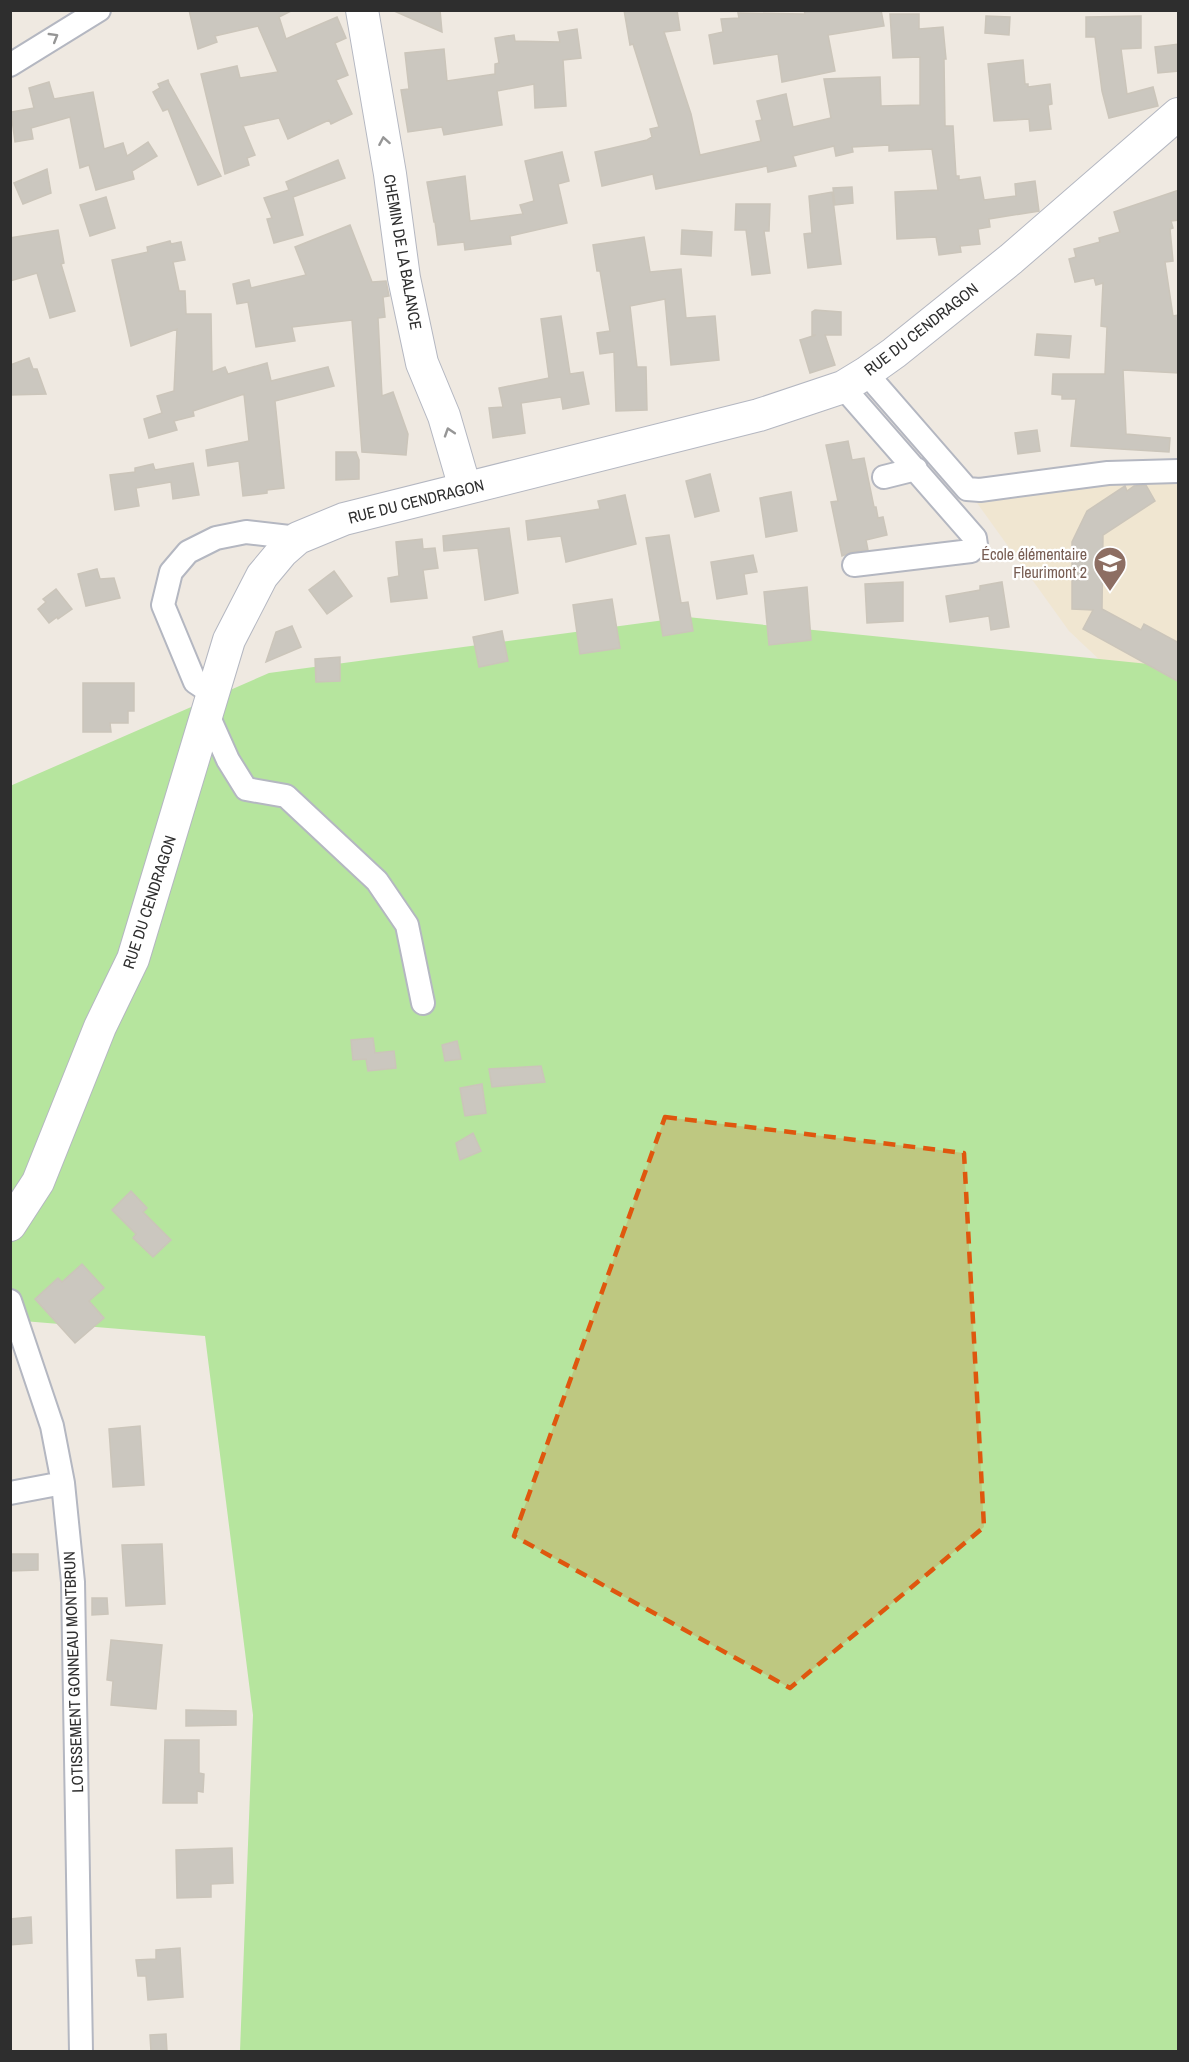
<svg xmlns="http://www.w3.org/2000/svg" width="1189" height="2062" font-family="'Archivo Narrow',sans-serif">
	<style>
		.education { fill: #f0e6d1 }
		.grass { fill: #b6e59e }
		.building { fill: #cbc7bf; stroke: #cbc5ba; stroke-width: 1.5 }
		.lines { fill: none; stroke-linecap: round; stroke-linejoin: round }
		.street-casing { stroke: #b4b7c1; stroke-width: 26 }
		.secondary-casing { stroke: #b4b7c1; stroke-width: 34 }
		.street { stroke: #fff; stroke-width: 22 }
		.secondary { stroke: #fff; stroke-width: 32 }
		.oneway { stroke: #969696 }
		.marked { fill: #df570e; fill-opacity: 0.2; stroke: #df570e; stroke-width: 4.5; stroke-dasharray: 12 8; stroke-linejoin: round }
		.labels { text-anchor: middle; stroke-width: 4.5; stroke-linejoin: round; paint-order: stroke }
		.street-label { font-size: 16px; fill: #2e2e2e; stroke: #fff }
		.education-label { font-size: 16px; fill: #785e54; stroke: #fff; text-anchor: end }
	</style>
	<rect width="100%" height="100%" fill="#efe9e1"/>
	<path class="education" d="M1178 471V734L1069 631 967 489Z"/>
	<path class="grass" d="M687 617 1178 667V2051H240L253 1715 205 1336 11 1320 10 786 269 673Z"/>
	<path class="building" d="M189 10H293L279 17 286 39 337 17 346 38 335 43 348 75 336 80 352 114 331 124 329 120 288 139 279 118 243 126 255 155 247 158 249 165 225 174 201 74 237 66 240 78 278 72 258 26 215 36 217 42 198 49Z
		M392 10H440L442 32Z
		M624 10H677L680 30 664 32 691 114 700 155 761 141 756 121 762 120 757 101 786 94 793 127 831 118 824 79 880 77 881 106 920 105V57L893 58 890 14H919V29L943 27 946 59H944L945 126H953L956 176H959V180L980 177 984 200 1016 196 1015 184 1035 181 1039 211 989 219 990 227 978 229 980 244 960 246 961 252 939 255 936 237 897 239 895 192 938 190 932 149 889 151V145L852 147 853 152 836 156 834 146 793 156 796 166 768 172 767 166 656 189 653 174 602 186 595 152 647 140 652 137 650 129 659 127 633 44 630 45Z
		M804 10H881L884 26 828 35 835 71 782 82 778 54 714 64 709 35 723 32 721 19 739 18 738 13 805 14Z
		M986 16 1010 17 1009 35 985 33Z
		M1141 16V48L1121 49 1127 94 1153 87 1158 106 1109 118 1102 91 1095 37H1086V17Z
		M577 29 581 58 563 60 566 106 535 108 534 84 497 91 502 125 444 135 442 127 408 132 401 90 409 89 405 53 444 49 447 81 495 74V64L499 63 495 38 514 35 515 41 560 42 558 32Z
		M1179 44V71L1158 73 1155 47Z
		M1023 60 1025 84H1028V87L1050 84 1052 104 1048 105 1051 129 1030 131 1029 119 994 121 988 64Z
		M168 80 169 83 221 176 198 185 168 109 163 111 153 92 160 88 158 84Z
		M49 82 54 99 93 92 104 149 123 143 127 156 148 142 157 156 132 171 134 179 96 190 89 165 80 168 70 117 31 128 33 139 15 142 11 112 34 108 29 88Z
		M562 152 569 181 558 184 567 223 510 236 511 244 465 250 464 242 438 245 435 222H434L427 182 465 176 470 221 523 214 520 205 534 201 525 161Z
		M338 160 345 178 293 197 303 235 274 243 267 219 272 218 264 198 289 190 286 182Z
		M47 169 51 193 23 204 14 183Z
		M852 187 853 203 835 205 833 188Z
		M1179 190V220L1171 221 1173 228 1170 229 1173 261 1165 262 1173 316 1179 315V373L1123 370 1126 434 1170 438 1169 452 1071 446 1076 399H1062V395L1052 394 1053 374H1105L1107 327 1101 326 1103 283 1096 285 1094 278 1075 282 1069 259 1076 257 1074 249 1100 242 1099 238 1120 232 1114 212Z
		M832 192 841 264 808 268 804 234 812 233 809 196Z
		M106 197 115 228 90 236 80 205Z
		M736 204H770L769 231H764L770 273 752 275 746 230H735Z
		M350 225 372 282 386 281 389 296 383 297 385 317 378 318 382 396 393 392 408 434 406 455 362 452 352 320 292 327 295 341 256 347 248 302 237 304 233 284 249 280 251 288 306 275 295 247Z
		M58 230 64 263 61 264 75 311 50 318 37 273 10 281V238Z
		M682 230 712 232 711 256 681 254Z
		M644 237 650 272 681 269 686 318 715 316 719 360 671 365 665 299 630 306 637 367H646L647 410 616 411 614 352 600 354 597 333 610 331 600 271H597L593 245Z
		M170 241 171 244 181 242 185 260 173 262 179 291H185L186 314H211L212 372 225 367 228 374 267 363 271 381 328 367 334 386 275 401 284 488 267 490V493L243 496 239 461 208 466 206 450 249 441 244 394 193 411 194 416 174 421 177 430 149 438 144 419 162 413 157 396 174 391 177 329 131 346 112 260 148 252 147 247Z
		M815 310 841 312V335H825L835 365 810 373 800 340 816 335H812V312Z
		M561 316 570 374 583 372 589 404 563 409 561 397 521 403 525 433 493 438 489 408 503 407 499 388 549 378 541 319Z
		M1037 334 1071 336 1069 358 1035 355Z
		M29 358 33 369H37L46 394 10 395V365Z
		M1037 430 1040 451 1018 454 1015 433Z
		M848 441 852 460 864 458 874 507H876L878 518 883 517 887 535 866 540 868 550 852 552 842 556 831 502 838 501 826 445Z
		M336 452H356L359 460V479L336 480Z
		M193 463 199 495 173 499 171 482 136 488 139 506 115 510 110 475 135 472V468L153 464 155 470Z
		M710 474 719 511 695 517 686 481Z
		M1146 485 1155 501 1103 535 1102 609 1141 630 1144 624 1179 643V682L1083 629 1093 610 1072 609V542L1087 511 1125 486 1127 491 1134 486Z
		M791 492 797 531 766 537 760 498Z
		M625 495 636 544 566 562 561 536 528 540 526 521 600 509 598 501Z
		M509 528 518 593 485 600 478 548 444 551 443 536Z
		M669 535 681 603 688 602 693 631 663 636 646 538Z
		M422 539 423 549 435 548 438 568 423 570 427 598 391 602 388 578 399 576 396 542Z
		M753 555 757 572 744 574 747 594 717 599 711 562Z
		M97 569 100 579 114 578 120 598 86 606 78 574Z
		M334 571 352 596 327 614 309 590Z
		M903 582V621L867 623 865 584Z
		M1002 582 1009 627 991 630 989 616 950 622 946 596 980 590V586Z
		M807 587 811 640 769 645 764 592Z
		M56 589 72 609 58 619 57 617 49 623 38 609 46 602 43 599Z
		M612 599 620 648 580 654 573 605Z
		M292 626 301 647 266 662 276 632Z
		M502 631 508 661 479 667 473 637Z
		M340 657V681L316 682 315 659Z
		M83 683H134V711H128V723H110L111 732H83Z
		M373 1038 375 1053 394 1051 396 1068 368 1071 366 1059 353 1060 351 1040Z
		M457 1041 461 1059 445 1061 442 1045Z
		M541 1066 545 1082 492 1087 489 1069Z
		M482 1084 486 1113 465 1116 460 1088Z
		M473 1133 481 1151 460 1160 456 1143Z
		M131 1191 147 1208 143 1212 171 1240 153 1257 133 1238 136 1234 112 1210Z
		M82 1264 104 1288 89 1301 104 1318 75 1343 35 1299 58 1278 62 1282Z
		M140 1426 144 1485 113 1487 109 1429Z
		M162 1544 165 1604 126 1606 122 1545Z
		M10 1554H38V1570L10 1571Z
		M92 1598H107L108 1614 92 1615Z
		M111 1640 162 1645 156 1709 111 1705 113 1681 107 1680Z
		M186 1710 236 1711V1725L186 1726Z
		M165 1740H199V1773L204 1774 203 1792 197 1791V1803H163Z
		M232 1848 233 1883 211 1884V1897L177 1898 176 1850Z
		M31 1917 32 1943 10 1945V1919Z
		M180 1948 183 1997 148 2000 146 1976H138L136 1960 156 1959V1950Z
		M166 2034 167 2052H151L150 2035Z"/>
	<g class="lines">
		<defs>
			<path id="street" d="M10 65 99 10
				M866 373 967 489 980 490 1108 473 1178 471
				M843 387 975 538 976 545 971 551 854 565
				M884 477 916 469
				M213 694 195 682 163 605 171 572 188 552 216 538 246 532 298 538
				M207 713 228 760 246 789 286 796 377 881 407 925 423 1003
				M10 1301 52 1426 63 1483 73 1582 81 2052
				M10 1493 63 1483"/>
			<path id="secondary" d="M362 10 390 174 404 278 422 363 444 416 465 488
				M10 1225 38 1182 100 1027 133 959 229 640 262 576 282 552 298 538 344 519 759 415 843 387 866 373 894 353 1011 259 1178 114"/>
		</defs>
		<use href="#street" class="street-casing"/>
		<use href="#secondary" class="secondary-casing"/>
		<use href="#street" class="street"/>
		<use href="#secondary" class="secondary"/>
	</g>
	<defs><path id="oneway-chevron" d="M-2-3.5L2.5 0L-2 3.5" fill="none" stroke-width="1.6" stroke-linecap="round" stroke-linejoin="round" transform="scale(1.5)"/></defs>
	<g class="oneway">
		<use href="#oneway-chevron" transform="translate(54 37) rotate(-31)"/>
		<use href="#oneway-chevron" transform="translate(384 141) rotate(-100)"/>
		<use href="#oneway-chevron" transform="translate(449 432) rotate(-108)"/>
	</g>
	<path class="marked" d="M665 1117 964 1153 984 1527 790 1688 514 1536Z"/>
	<defs>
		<symbol id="school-pin" viewBox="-11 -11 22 30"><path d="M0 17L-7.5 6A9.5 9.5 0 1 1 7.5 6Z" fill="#8d6e63" stroke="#fff"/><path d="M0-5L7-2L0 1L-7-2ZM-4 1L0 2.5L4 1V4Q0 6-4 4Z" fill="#fff"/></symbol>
	</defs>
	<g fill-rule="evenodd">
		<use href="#school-pin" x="1091" y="544" width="38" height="52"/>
	</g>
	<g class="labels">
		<g class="street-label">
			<text transform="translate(403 252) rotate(80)" y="6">CHEMIN DE LA BALANCE</text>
			<text transform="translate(921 329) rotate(-38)" y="6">RUE DU CENDRAGON</text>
			<text transform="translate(416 501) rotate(-14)" y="6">RUE DU CENDRAGON</text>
			<text transform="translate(149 902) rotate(-72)" y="6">RUE DU CENDRAGON</text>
			<text transform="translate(73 1672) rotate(-92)" y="6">LOTISSEMENT GONNEAU MONTBRUN</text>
		</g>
		<g class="education-label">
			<text x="1087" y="560">École élémentaire<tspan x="1087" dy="18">Fleurimont 2</tspan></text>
		</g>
	</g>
	<rect width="1189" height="2062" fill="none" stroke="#2e2e2e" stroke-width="24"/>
</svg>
